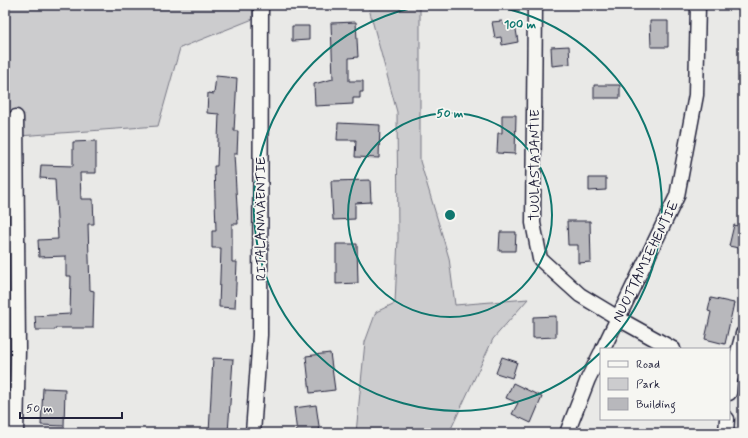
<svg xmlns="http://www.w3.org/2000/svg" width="748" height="438" font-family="Mynerve,sans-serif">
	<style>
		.green { fill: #ccccce; stroke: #777784 }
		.building { fill: #b8b8bc; stroke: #22223b }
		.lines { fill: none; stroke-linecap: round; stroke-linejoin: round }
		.minor-casing { stroke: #22223b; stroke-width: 17 }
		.minor { stroke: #f6f6f2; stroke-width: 14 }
		.ring { fill: none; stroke: #0f766e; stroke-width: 2 }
		.labels { text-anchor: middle; stroke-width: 3.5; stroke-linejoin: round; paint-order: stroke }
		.street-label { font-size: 14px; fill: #22223b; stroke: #f6f6f2 }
		.centre { fill: #0f766e; stroke: #f6f6f2; stroke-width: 2 }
		.ring-label { font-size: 12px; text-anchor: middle; font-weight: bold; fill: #0f766e; stroke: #f6f6f2; stroke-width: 3.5; stroke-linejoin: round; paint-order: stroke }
	</style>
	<rect width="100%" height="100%" fill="#e9e9e7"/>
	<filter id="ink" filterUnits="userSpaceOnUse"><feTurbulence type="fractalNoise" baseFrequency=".025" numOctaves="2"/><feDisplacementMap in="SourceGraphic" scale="8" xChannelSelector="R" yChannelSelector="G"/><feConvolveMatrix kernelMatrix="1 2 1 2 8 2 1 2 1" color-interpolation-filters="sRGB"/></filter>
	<g filter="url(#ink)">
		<path class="green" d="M5 5H252L253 19 180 48 158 126 5 137Z
			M368 5H420V161L449 258 455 305 528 299 493 339 449 433H356L365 342 376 312 395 303 398 238 397 112Z"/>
		<path class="building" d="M502 21 503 24 515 23 518 42 502 45 501 37 495 38 492 22Z
			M650 21H668V47H651Z
			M356 22 358 57 349 58V81H363V92H360V98H353V104L315 106 314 84 333 79 331 23Z
			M292 26H309V40L292 41Z
			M569 46 570 64 552 66 551 47Z
			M216 76 237 78 234 131H238L237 154H234L238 224H232V262H237L235 308 219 307 221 248H212V231H216L214 166H217L219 114 207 113 208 93 214 94Z
			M594 85H620V98H594Z
			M502 115H516L515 154 497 153 498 133H502Z
			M338 123 380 125 379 158 355 157 356 140H337Z
			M96 141V173H80L81 199H93L94 224H88L90 290 94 291 93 328H55V330H36L35 316 70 314 71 276H66V256L39 257 38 240 58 239 55 179 40 178 41 165 73 166V142Z
			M589 178H606V190L589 191Z
			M370 180 371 202 355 203V219L333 220 331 181Z
			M567 221H590L591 262 578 263V245H568Z
			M734 225 743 227V249L729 246Z
			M500 232H516L515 251H499Z
			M336 244H357L358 283 336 284Z
			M711 298 734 303 725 344 705 339 711 312 708 311Z
			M556 316V337L533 338V317Z
			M330 353 335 390 310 393 306 356Z
			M502 357 517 362 512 378 496 373Z
			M213 358 233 359 228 433H209Z
			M513 383 542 397 531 423 512 414 518 403 506 398Z
			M43 388 65 389 64 426 41 425Z
			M316 405 320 433H297L294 408Z"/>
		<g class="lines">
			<defs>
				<path id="minor" d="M535 5 533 223 540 259 580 295 628 324 673 349
					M603 349 677 196 696 95 698 5
					M729 393 730 381 743 334
					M16 433 18 350 16 117
					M253 433 260 335 261 5
					M567 433 588 379 601 353
					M726 433 727 419"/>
			</defs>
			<use href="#minor" class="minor-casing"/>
			<use href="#minor" class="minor"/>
		</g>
	</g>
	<g class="ring">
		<circle cx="450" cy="215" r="102"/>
		<path d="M600 353A204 204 0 1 1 604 349"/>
	</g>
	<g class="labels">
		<g class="street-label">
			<text transform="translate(534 165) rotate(-90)" y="5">TUULASTAJANTIE</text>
			<text transform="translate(260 219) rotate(-90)" y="5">RITALANMÄENTIE</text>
			<text transform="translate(645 261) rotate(-64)" y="5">NUOTTAMIEHENTIE</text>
		</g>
	</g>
	<circle cx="450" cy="215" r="6" class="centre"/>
	<g class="ring-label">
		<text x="520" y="28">100 m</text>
		<text x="450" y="117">50 m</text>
	</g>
	<rect width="748" height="438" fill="none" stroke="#f6f6f2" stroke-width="20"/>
	<rect x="10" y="10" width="728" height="418" fill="none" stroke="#22223b" stroke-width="1.5" filter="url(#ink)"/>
	<rect x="600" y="348" width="130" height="72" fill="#f6f6f2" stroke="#a1a1a9"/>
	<rect x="608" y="361" width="20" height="6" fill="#f6f6f2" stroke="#a1a1a9"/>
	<text x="636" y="368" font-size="12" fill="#22223b">Road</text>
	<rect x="608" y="378" width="20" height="12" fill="#ccccce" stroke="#a1a1a9"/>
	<text x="636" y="388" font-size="12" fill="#22223b">Park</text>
	<rect x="608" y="398" width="20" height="12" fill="#b8b8bc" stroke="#a1a1a9"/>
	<text x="636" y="408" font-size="12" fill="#22223b">Building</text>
	<path d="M20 412v6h102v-6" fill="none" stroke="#22223b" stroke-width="2"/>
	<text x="26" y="412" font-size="12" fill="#22223b" stroke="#f6f6f2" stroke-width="3" paint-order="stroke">50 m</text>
</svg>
